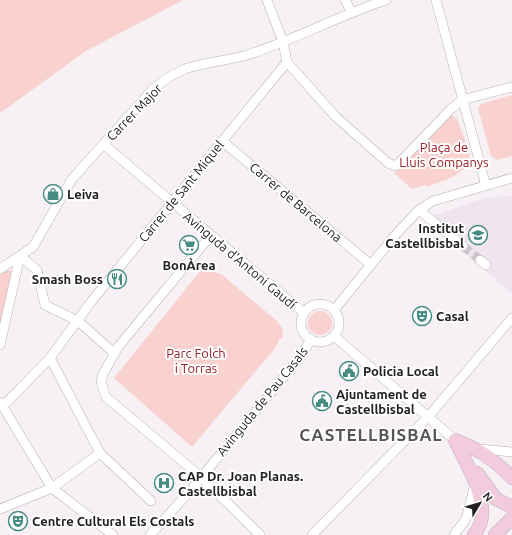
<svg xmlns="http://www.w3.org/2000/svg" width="512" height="535" font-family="Ubuntu,sans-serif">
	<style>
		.built { fill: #f0e4ef }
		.green { fill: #f9d1ce }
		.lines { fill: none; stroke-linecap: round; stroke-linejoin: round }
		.street-tunnel { stroke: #cdc7cc; stroke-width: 9; stroke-dasharray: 9 4.5; stroke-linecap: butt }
		.street-casing { stroke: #b6b0b6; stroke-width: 10 }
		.secondary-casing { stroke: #b6b0b6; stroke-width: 14 }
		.street { stroke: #fff; stroke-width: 9 }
		.secondary { stroke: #f2ccdd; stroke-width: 13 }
		.labels { text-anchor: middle; stroke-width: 4; stroke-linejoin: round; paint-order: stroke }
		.street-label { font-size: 13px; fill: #232123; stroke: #fff }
		.park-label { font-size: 13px; fill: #991d25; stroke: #fff }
		.poi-label { font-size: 13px; font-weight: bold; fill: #232123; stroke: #fff; text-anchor: start }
		.district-label { font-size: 17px; font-weight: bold; letter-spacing: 1px; fill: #595459; stroke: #fff }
	</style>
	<rect width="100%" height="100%" fill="#f7f1f6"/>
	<path class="built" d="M512 196V294L428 222 435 215 475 201 493 197Z"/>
	<path class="green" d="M0 0H183L86 51 0 113Z
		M512 95V156L497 160 491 156 478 108 481 104Z
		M451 115 457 119C461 130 466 141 469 152 474 174 441 181 427 187L425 185 412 189 394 173Z
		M205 265 213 272 221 274 277 321 282 328 283 338H280L276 347 192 447 114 378Z
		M8 270 13 272 0 327V275Z
		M308 323a12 12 0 1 1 24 0a12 12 0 1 1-24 0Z"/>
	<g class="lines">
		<path class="street-tunnel" d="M463 246 480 260"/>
		<defs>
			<path id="street" d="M267 0 283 42 287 62 335 116 388 163 396 166 451 109 462 100 512 87
				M345 0 351 11
				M436 0 486 186
				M222 141 370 264
				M103 144 304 313
				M419 210 463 246
				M211 235 118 347 103 374 101 382 106 397 201 477 260 535
				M20 256 37 270 45 305 78 321 114 353
				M480 260 486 265
				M0 269 33 247 72 179 154 88C163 81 173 74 185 69 205 62 227 61 247 55 294 40 338 16 386 0
				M301 323a19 19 0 1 1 38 0a19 19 0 1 1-38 0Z
				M334 310 397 233 419 210 433 201 512 178
				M334 336 455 440
				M0 345 20 256
				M50 358 100 453 151 501
				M0 402 52 488 113 535
				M3 406 50 358 91 302 287 62
				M480 449 512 452
				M0 509 52 488 100 453
				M150 535 191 490 301 356 311 339
				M312 535 428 417 512 318
				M454 535 466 519 475 484"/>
			<path id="secondary" d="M455 440C465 461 487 497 481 521 480 526 477 531 474 535
				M455 440C478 449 494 459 512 478
				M477 473 496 499 512 507
				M495 535 512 518"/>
		</defs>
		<use href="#street" class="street-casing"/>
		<use href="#secondary" class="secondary-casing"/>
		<use href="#street" class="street"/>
		<use href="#secondary" class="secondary"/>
	</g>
	<defs>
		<symbol id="shop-ring" viewBox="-11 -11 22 22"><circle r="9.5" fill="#fff" stroke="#458c84" stroke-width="1.5"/><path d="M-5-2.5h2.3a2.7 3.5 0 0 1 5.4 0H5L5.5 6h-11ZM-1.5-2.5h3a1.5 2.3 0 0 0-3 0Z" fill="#458c84"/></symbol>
		<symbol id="school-ring" viewBox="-11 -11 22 22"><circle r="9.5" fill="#fff" stroke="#458c84" stroke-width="1.5"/><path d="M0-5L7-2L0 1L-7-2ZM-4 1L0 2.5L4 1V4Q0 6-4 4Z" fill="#458c84"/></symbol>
		<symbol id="supermarket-ring" viewBox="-11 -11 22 22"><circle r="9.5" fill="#fff" stroke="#458c84" stroke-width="1.5"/><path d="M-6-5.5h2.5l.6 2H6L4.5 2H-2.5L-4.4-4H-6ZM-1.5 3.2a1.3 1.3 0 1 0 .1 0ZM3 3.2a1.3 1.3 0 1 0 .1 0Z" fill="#458c84"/></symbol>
		<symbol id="restaurant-ring" viewBox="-11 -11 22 22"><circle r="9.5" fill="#fff" stroke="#458c84" stroke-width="1.5"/><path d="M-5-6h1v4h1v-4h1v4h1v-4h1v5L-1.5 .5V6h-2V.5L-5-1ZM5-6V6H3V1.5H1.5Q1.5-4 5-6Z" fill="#458c84"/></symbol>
		<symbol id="theatre-ring" viewBox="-11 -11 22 22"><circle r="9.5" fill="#fff" stroke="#458c84" stroke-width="1.5"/><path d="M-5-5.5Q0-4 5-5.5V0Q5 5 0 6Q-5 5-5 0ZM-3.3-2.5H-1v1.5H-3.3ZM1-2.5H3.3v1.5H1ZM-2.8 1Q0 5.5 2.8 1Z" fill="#458c84"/></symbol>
		<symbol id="civic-ring" viewBox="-11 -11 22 22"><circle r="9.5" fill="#fff" stroke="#458c84" stroke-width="1.5"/><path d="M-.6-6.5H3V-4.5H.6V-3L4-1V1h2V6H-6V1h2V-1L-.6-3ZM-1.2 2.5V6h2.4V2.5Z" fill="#458c84"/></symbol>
		<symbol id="hospital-ring" viewBox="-11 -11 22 22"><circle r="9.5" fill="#fff" stroke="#458c84" stroke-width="1.5"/><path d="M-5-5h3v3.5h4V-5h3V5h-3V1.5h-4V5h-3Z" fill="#458c84"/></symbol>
	</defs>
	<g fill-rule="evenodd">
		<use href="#shop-ring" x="42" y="183" width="22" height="22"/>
		<use href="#school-ring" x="467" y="224" width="22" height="22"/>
		<use href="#supermarket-ring" x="178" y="234" width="22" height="22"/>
		<use href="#restaurant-ring" x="106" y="268" width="22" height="22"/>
		<use href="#theatre-ring" x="411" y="305" width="22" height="22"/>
		<use href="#civic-ring" x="338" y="360" width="22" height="22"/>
		<use href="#civic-ring" x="311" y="390" width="22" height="22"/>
		<use href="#hospital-ring" x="153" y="472" width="22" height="22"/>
		<use href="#theatre-ring" x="7" y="510" width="22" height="22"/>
	</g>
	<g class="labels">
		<g class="street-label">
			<text transform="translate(134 112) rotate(-46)" y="5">Carrer Major</text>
			<text transform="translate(181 191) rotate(-51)" y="5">Carrer de Sant Miquel</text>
			<text transform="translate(296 202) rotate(40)" y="5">Carrer de Barcelona</text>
			<text transform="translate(240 260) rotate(40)" y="5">Avinguda d'Antoni Gaudí</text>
			<text transform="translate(262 401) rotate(-51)" y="5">Avinguda de Pau Casals</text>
		</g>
		<g class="park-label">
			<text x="444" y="152">Plaça de<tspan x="444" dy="15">Lluis Companys</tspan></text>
			<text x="196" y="358">Parc Folch<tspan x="196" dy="15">i Torras</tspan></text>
		</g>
		<g class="poi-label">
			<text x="67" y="199">Leiva</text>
			<text x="464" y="233" text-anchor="end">Institut<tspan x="464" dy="15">Castellbisbal</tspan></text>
			<text x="189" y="270" text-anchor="middle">BonÀrea</text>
			<text x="103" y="284" text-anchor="end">Smash Boss</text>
			<text x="436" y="321">Casal</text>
			<text x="363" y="376">Policia Local</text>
			<text x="336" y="399">Ajuntament de<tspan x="336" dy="15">Castellbisbal</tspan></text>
			<text x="178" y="481">CAP Dr. Joan Planas.<tspan x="178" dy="15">Castellbisbal</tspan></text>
			<text x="32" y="526">Centre Cultural Els Costals</text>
		</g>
		<g class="district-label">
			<text x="371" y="441">CASTELLBISBAL</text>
		</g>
	</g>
	<g transform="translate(480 503) rotate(52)" stroke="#ffffff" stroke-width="3" paint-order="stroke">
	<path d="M0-3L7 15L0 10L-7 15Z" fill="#232123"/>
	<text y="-6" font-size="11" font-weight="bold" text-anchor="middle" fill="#232123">N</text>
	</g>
</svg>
